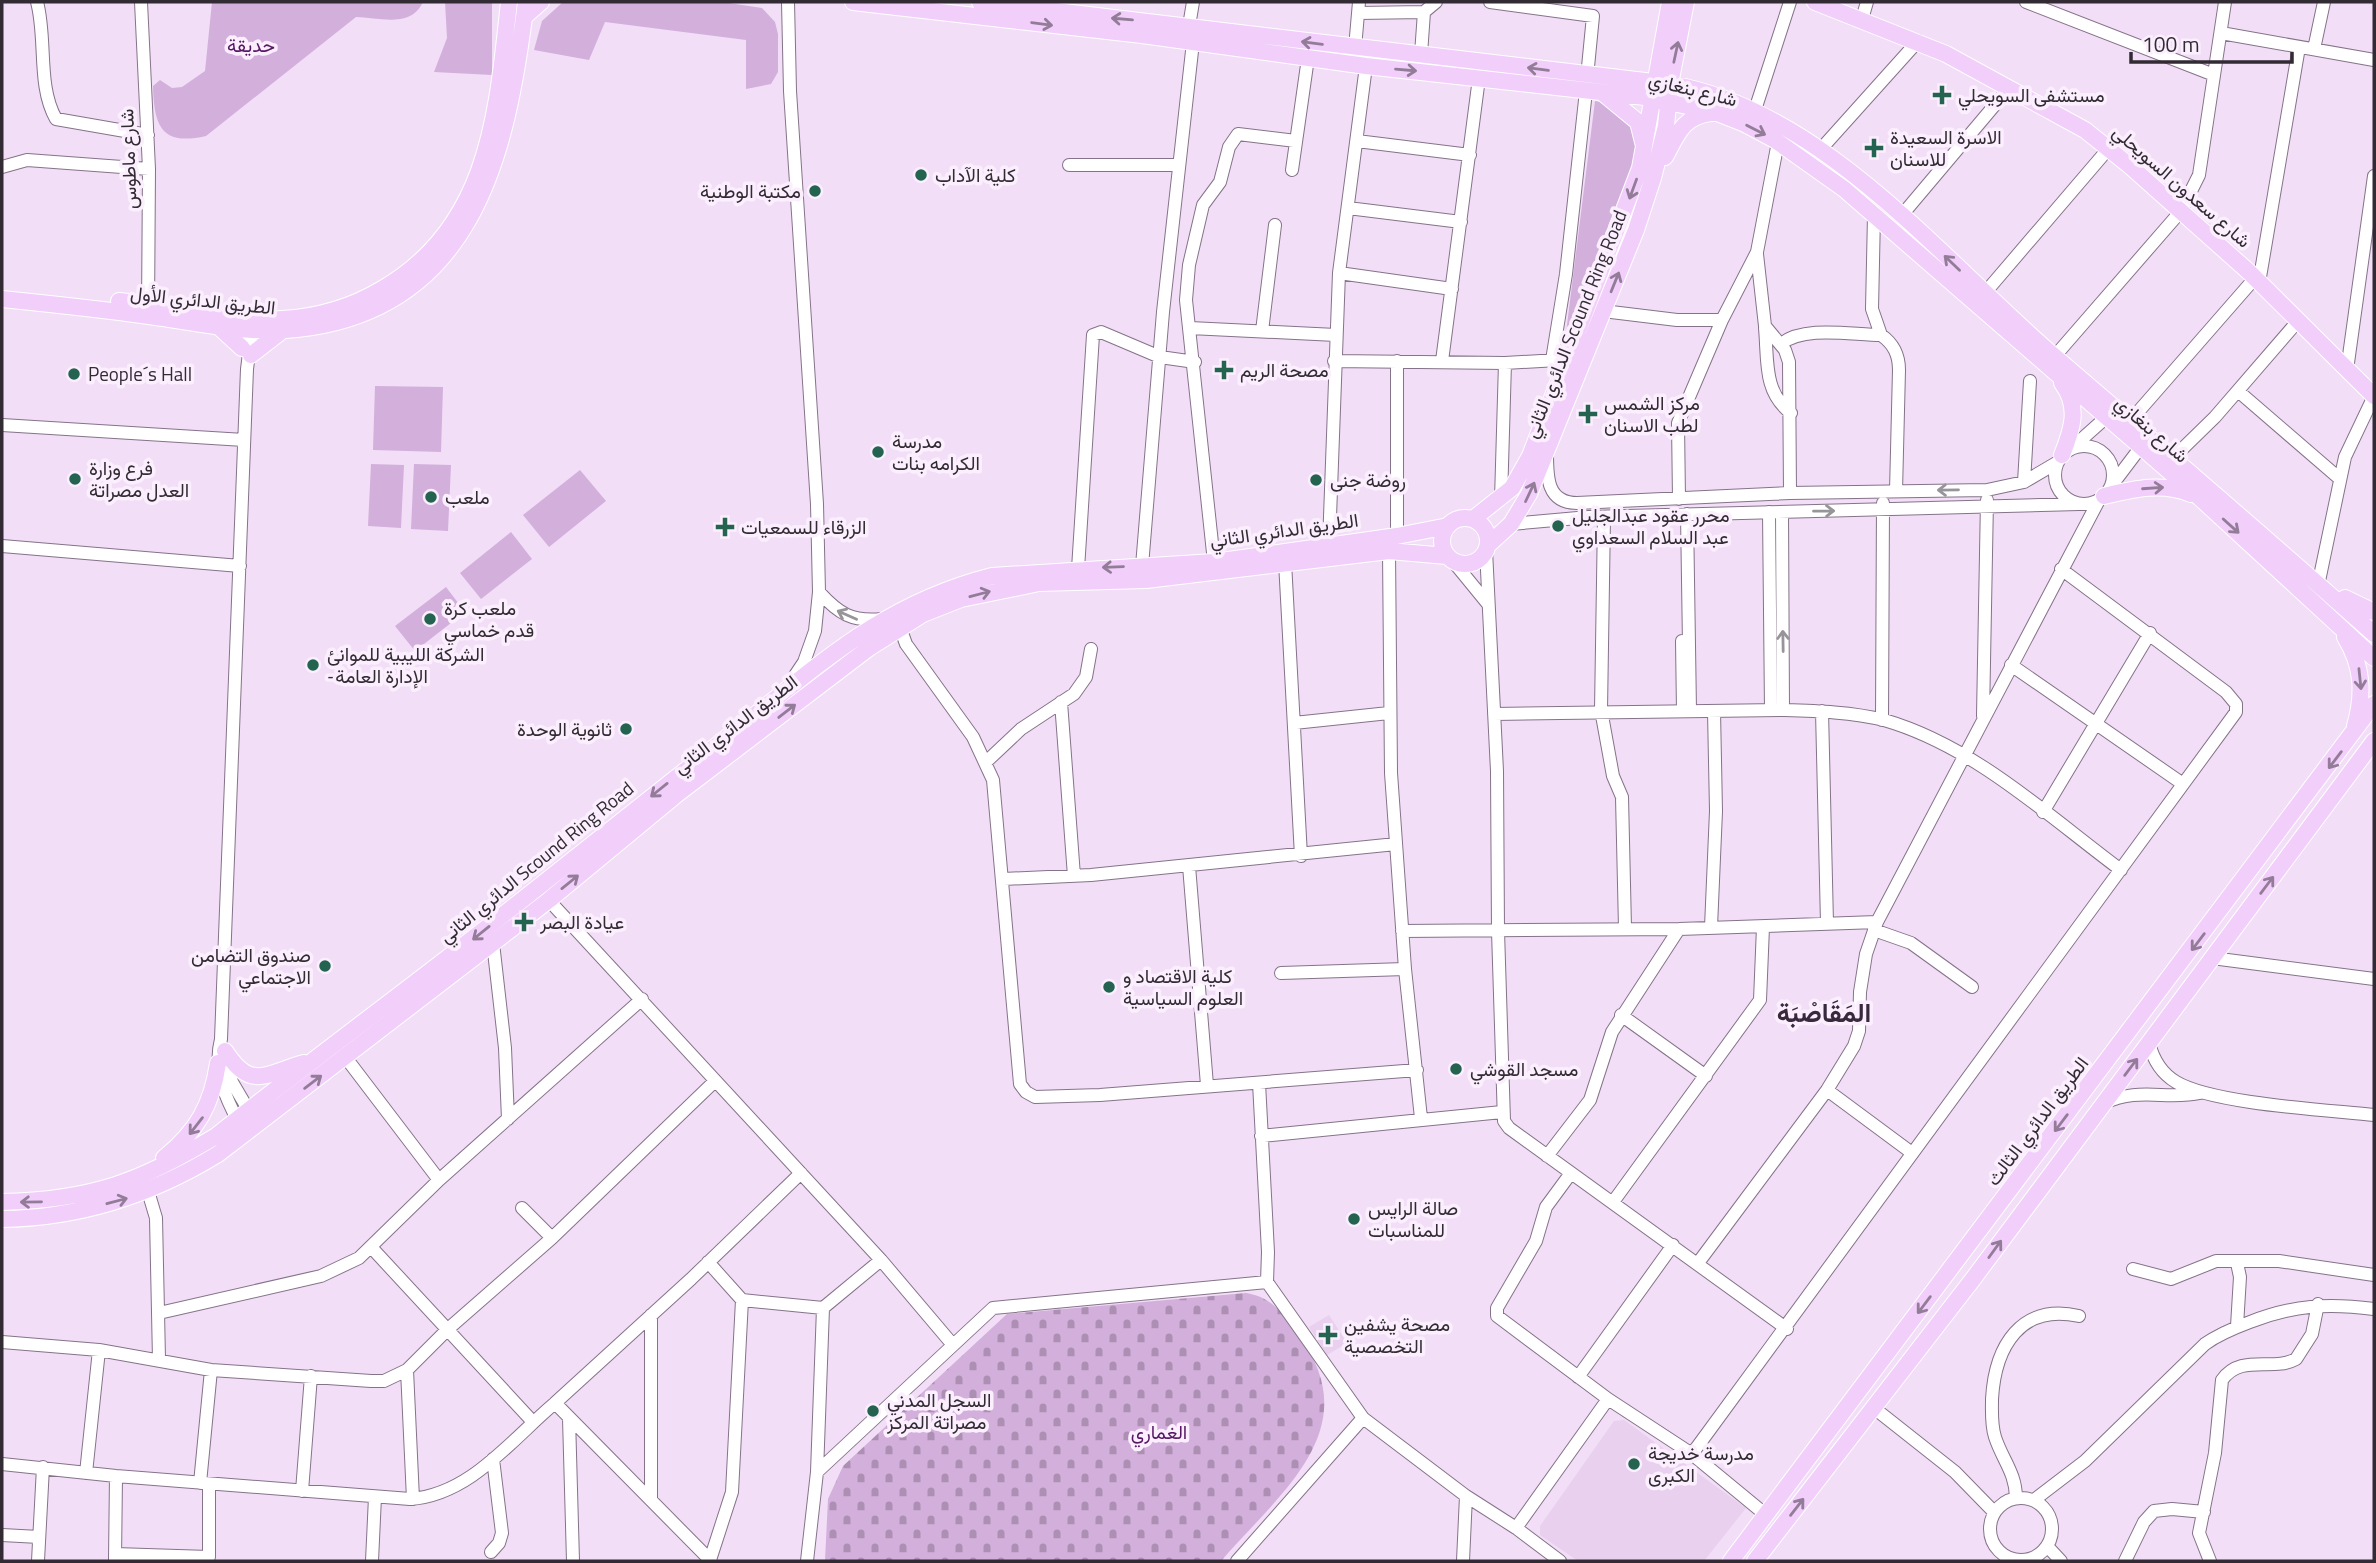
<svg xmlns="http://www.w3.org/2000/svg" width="2376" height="1563" font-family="'Titillium Web',Vazirmatn,sans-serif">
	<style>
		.built { fill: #e8d0ee }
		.green { fill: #d3afdc }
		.cemetery { fill: url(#cemetery-stones) }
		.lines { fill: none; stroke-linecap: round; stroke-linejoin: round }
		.minor-casing { stroke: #857389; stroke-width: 14 }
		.major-casing { stroke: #fff; stroke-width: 18 }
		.minor { stroke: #fff; stroke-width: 12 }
		.major { stroke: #f2cefb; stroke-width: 16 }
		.oneway { stroke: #927c98 }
		.oneway2 { stroke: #98959a }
		.poi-dot { fill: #24634f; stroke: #fbeffe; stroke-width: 2.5 }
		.labels { text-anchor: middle; stroke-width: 7; stroke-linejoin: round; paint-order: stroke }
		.park-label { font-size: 19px; fill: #551763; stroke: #fbeffe }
		.street-label { font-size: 19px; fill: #322b34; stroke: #fbeffe }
		.poi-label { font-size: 19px; fill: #322b34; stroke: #fbeffe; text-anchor: start }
		.district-label { font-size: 26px; font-weight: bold; fill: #38293c; stroke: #fbeffe }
	</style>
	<defs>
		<pattern id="cemetery-stones" width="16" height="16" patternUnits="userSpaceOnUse" patternTransform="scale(1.75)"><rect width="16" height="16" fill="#d3afdc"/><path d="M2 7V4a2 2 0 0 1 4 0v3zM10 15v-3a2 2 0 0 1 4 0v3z" fill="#ac8fb3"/></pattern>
	</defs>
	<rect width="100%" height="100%" fill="#f2def7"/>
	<path class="built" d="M1329 1315 1347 1343 1327 1355 1309 1327Z
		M1624 1420 1746 1508 1704 1561H1578L1540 1535V1526L1614 1421Z"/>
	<path class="green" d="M212 2H211H423C411 28 380 18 356 17L206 136C162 146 154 127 153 86L160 80 172 88 182 87 205 71Z
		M445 2H492V75L434 72 447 38Z
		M563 2H722L762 8 775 22 778 34V72L771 84 746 89V40L605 22 589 60 534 50 542 21Z
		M1595 101 1612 104 1635 128 1637 160 1564 349Z
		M375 386 443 387 441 452 373 450Z
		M371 464 404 465 401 528 368 526Z
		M414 464 451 465 448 531 411 529Z
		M580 470 606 501 549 547 523 515Z
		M511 532 532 559 481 599 460 573Z
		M446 587 465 612 415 651 395 626Z"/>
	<path class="cemetery" d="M1246 1293C1272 1297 1283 1314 1298 1335 1369 1428 1280 1493 1221 1561H825L828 1499 843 1466 1007 1314Z"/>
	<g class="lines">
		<defs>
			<path id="minor" d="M37 2C47 39 37 86 56 119L148 135
				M141 2 149 169 148 312
				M788 2 790 91 817 504 819 592 815 631 804 662 790 683
				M1490 2 1593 16 1587 77
				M2026 2 2214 75
				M1358 13 1424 12
				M1862 19 1867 2
				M1189 26 1193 2
				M2221 33 2374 60
				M1355 48 1359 2
				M2314 49 2324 2
				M1421 54 1424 12 1436 2
				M1755 110 1790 2
				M1357 141 1470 155
				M1821 149 1918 41
				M1069 165H1179
				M2 167 27 160 149 169
				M1292 170 1308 58
				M1348 208 1461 222
				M1874 215 1872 309 1881 335
				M1902 215 2010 87
				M1757 254 1765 326 1785 350 1789 362 1790 493
				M1339 273 1452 289
				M2259 283 2299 47
				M1984 294 2109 148
				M1603 311 1677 320H1722
				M1190 328 1336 335
				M1765 328C1768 360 1763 392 1791 413
				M1262 331 1275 225
				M1781 344C1804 325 1852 335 1881 335 1894 344 1899 355 1899 370L1896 491
				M2055 356 2181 211 2199 175 2225 2
				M1552 360 1566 274 1586 91
				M1334 361 1505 363 1558 360
				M1442 361 1479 78
				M2347 370 2374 176
				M2238 391 2340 479
				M2131 420 2255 278
				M2 425 244 440
				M2055 475a29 29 0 1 1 58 0a29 29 0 1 1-58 0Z
				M2073 447 2111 413
				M1547 454C1547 477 1547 503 1577 503L1790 493 1987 490 2024 482 2058 462
				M2174 457 2215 417 2298 321
				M2024 482 2030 381
				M2112 485 2140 448 2143 439
				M1501 499 1505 363
				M1679 499 1678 423 1722 320 1757 252 1778 142
				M1769 512 1771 710
				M1782 512 1783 710
				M1687 514 1690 711
				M1604 517 1601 710 1613 776 1622 797 1625 928
				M1511 524 1589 517 2079 504
				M1397 536V361
				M1329 544 1339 273 1366 66
				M2 546 240 566
				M1486 550 1497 771 1498 931 1504 1121 1509 1128 1787 1329
				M1389 551 1391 773 1405 969 1421 1118
				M1452 560 1488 604
				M1214 562 1186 300 1189 265 1203 205 1220 182 1229 147 1238 134 1296 141
				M1285 562 1301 856
				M1142 566 1163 312 1193 42
				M1078 569 1093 335 1101 332 1160 357 1195 362
				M2319 581 2345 457 2374 396
				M819 592C839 614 852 622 882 619
				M898 622 906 644 973 737 993 780 1020 1084 1026 1092 1035 1097 1100 1095 1417 1070
				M1682 641 1683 711
				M2011 665 2183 784
				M1061 702 1074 876
				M1822 711 1827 923
				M1494 714 1783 710C1816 711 1852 712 1884 720 1974 746 2047 815 2121 870
				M1983 716 1987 500
				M1882 720 1883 503
				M1294 723 1389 713
				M987 761 1021 729 1074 694 1086 677 1091 649
				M2043 812 2150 633
				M1189 866 1207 1085
				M1004 879 1091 875 1396 844
				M544 895 881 1260 953 1345
				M1711 927 1716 811 1714 711
				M1874 930 1911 943 1972 987
				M1402 931 1679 929 1877 922 2099 500
				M493 943 505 1048 508 1119
				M2212 958 2374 979
				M1281 973 1405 969
				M1621 1015 1706 1076
				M2149 1043C2153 1059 2161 1073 2176 1082 2213 1104 2328 1110 2374 1115
				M340 1050 439 1180
				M225 1053 232 1082 252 1116
				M1259 1083 1268 1252 1267 1282 1363 1418 1466 1496 1516 1528 1560 1561
				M1827 1090 1912 1153
				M2105 1103C2137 1087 2167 1100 2200 1093
				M240 1125C225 1097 213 1071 221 1039L247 369 253 323
				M1261 1136 1502 1112
				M1547 1156 1590 1100 1612 1032 1679 929
				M1571 1173 1546 1207 1536 1241 1497 1308V1316L1608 1399 1692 1454 2236 712V704L2226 692 2061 569
				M145 1181 156 1218 159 1359
				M1613 1202 1760 1000 1763 927
				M522 1208 552 1238
				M371 1247 533 1422
				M708 1262 742 1300 732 1492 710 1560
				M1698 1263 1827 1090 1854 1046 1859 1031 1860 992 1866 954 1877 922
				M2237 1263 2240 1277 2237 1326
				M2133 1269 2171 1279 2216 1261H2279L2374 1275
				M742 1300 823 1308
				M159 1313 321 1276 359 1258 439 1180 642 999
				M2 1342 99 1350 211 1370 371 1381H384L407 1370 448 1329 552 1238 715 1081
				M407 1370 413 1499
				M1578 1377 1673 1245
				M555 1403 691 1279 801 1173
				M1874 1408 1955 1472 1994 1512
				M569 1418 573 1561
				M1692 1454 1766 1515
				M2 1464 116 1476 410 1499C470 1495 511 1440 555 1403L711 1561
				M817 1472 993 1308 1267 1282
				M86 1473 99 1350
				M200 1483 211 1370
				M302 1491 311 1376
				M1990 1529a31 31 0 1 1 62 0a31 31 0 1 1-62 0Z
				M2016 1498C2016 1473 2002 1459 1995 1437 1991 1425 1992 1411 1992 1399 1995 1346 2021 1303 2079 1316
				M651 1499V1315
				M2034 1500 2085 1461 2205 1344C2219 1334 2234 1328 2250 1322 2293 1305 2328 1303 2374 1309
				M1516 1528 1608 1399
				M2 1535 39 1537
				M2047 1546 2061 1561
				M491 1552 499 1543 502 1533 493 1459
				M115 1554 209 1557V1484
				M115 1560 116 1476
				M38 1561 43 1467
				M372 1561 375 1497
				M807 1561 817 1472 823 1308 881 1260
				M1237 1561 1363 1418
				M1463 1561 1466 1496
				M2125 1561 2144 1522 2154 1511 2172 1509 2204 1512
				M2210 1561 2199 1533 2215 1453 2222 1380C2241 1353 2273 1372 2296 1359L2312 1334 2318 1304"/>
			<path id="major" d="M853 2 1142 35 1366 66 1645 97 1715 112 1743 123 1775 140 1844 189 2200 498 2374 658
				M980 2 1670 84C1823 110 1941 259 2054 356 2161 448 2269 540 2374 634
				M1815 2 1946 54 2085 130 2130 166 2249 272 2374 396
				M524 17 541 2
				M1604 94 1638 122 1644 146
				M1665 157C1677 135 1683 116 1711 113
				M2 299C51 304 100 309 149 316 194 322 240 333 286 330 473 317 507 156 526 2
				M119 301C172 306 228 323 282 319 317 317 352 307 382 289 490 227 497 112 509 2
				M218 326 242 348
				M251 355 282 331
				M2062 383C2080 407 2072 430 2062 455
				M2104 496C2134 489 2162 482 2191 494
				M1442 541a23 23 0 1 1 46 0a23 23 0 1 1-46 0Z
				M1473 519 1512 488 1530 456 1640 168 1670 2
				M1488 545 1511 524 1529 494 1636 230 1653 178 1666 126 1670 84 1686 2
				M2345 598 2374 612
				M2345 637C2363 666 2364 694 2355 726
				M225 1051C251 1091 265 1074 304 1063
				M164 1158C197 1131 212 1105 218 1063
				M2 1202C91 1200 140 1182 216 1136 327 1048 441 965 551 877 617 824 683 772 749 720 829 656 890 602 992 576L1214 562 1397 536 1448 526
				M2 1219C79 1218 153 1194 218 1154L549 900 676 795 869 648 923 614 961 599 1039 583 1146 580 1389 551 1447 556
				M1731 1561 2374 704
				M1755 1561 1973 1279 2374 741"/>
		</defs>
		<use href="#minor" class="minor-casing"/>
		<use href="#major" class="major-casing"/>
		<use href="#minor" class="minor"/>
		<use href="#major" class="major"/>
	</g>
	<defs><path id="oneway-shaft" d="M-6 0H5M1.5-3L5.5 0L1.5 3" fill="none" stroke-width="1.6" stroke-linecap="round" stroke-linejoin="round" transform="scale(1.75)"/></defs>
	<g class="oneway">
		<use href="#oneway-shaft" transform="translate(1122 19) rotate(-175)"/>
		<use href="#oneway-shaft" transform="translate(1042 24) rotate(8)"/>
		<use href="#oneway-shaft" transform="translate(1312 43) rotate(-173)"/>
		<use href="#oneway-shaft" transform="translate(1676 52) rotate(-78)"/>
		<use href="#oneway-shaft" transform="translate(1538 69) rotate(-173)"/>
		<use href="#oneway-shaft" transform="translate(1406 70) rotate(5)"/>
		<use href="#oneway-shaft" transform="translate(1756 130) rotate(27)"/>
		<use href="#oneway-shaft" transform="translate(1633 189) rotate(110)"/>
		<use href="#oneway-shaft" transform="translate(1952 263) rotate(-136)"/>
		<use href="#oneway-shaft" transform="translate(1615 282) rotate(-68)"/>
		<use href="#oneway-shaft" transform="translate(2153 488) rotate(-4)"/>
		<use href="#oneway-shaft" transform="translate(1530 492) rotate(-65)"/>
		<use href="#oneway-shaft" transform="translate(2231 526) rotate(42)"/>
		<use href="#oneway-shaft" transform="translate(1113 567) rotate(178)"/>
		<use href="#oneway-shaft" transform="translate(980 594) rotate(-15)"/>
		<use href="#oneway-shaft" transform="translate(2360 679) rotate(84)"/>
		<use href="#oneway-shaft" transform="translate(787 711) rotate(-38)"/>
		<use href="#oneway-shaft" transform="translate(2335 760) rotate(127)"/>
		<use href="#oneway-shaft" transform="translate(659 790) rotate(141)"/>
		<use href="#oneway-shaft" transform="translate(570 882) rotate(-39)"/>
		<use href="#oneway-shaft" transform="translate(2267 885) rotate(-53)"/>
		<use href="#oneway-shaft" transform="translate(481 933) rotate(141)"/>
		<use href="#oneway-shaft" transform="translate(2198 942) rotate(127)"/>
		<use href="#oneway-shaft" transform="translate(2131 1067) rotate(-53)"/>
		<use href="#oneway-shaft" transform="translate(313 1082) rotate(-37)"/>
		<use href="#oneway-shaft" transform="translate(2061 1123) rotate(127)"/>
		<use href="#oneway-shaft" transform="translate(196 1126) rotate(128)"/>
		<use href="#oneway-shaft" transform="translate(117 1201) rotate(-15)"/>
		<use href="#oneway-shaft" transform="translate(31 1202) rotate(179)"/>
		<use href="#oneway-shaft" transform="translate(1995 1249) rotate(-54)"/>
		<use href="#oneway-shaft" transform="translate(1924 1305) rotate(127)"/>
		<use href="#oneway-shaft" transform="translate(1797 1507) rotate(-52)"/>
	</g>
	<g class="oneway2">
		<use href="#oneway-shaft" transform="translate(1948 490) rotate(179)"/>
		<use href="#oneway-shaft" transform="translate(1824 511) rotate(-1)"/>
		<use href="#oneway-shaft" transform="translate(847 615) rotate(-156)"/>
		<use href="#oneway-shaft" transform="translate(1783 641) rotate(-91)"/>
	</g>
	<g class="poi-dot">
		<path d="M1938.5 84.5h7v7h7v7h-7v7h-7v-7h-7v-7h7z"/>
		<path d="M1870.5 137.5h7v7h7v7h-7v7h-7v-7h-7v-7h7z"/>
		<circle cx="921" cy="175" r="7"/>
		<circle cx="815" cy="191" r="7"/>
		<path d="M1220.5 359.5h7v7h7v7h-7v7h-7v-7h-7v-7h7z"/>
		<circle cx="74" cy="374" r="7"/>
		<path d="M1584.5 403.5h7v7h7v7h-7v7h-7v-7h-7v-7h7z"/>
		<circle cx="878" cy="452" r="7"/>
		<circle cx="75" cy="479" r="7"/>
		<circle cx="1316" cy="480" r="7"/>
		<circle cx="431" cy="497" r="7"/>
		<circle cx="1558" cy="526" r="7"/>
		<path d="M721.5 516.5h7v7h7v7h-7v7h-7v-7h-7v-7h7z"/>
		<circle cx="430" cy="619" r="7"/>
		<circle cx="313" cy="665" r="7"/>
		<circle cx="626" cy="729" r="7"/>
		<path d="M520.5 911.5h7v7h7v7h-7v7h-7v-7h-7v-7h7z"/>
		<circle cx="325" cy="966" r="7"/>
		<circle cx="1109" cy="987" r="7"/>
		<circle cx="1456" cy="1069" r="7"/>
		<circle cx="1354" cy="1219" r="7"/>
		<path d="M1324.5 1324.5h7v7h7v7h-7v7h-7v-7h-7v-7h7z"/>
		<circle cx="873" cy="1411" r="7"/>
		<circle cx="1634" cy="1464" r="7"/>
	</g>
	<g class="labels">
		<g class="park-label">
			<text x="251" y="52">حديقة</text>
			<text x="1159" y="1439">الغماري</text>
		</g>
		<g class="street-label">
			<text transform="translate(1693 89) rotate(14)" y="7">شارع بنغازي</text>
			<text transform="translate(128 159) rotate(-92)" y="7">شارع ماطوس</text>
			<text transform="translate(2182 186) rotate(41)" y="7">شارع سعدون السويحلي</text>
			<text transform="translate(203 300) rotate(6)" y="7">الطريق الدائري الأول</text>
			<text transform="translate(1575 324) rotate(-68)" y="7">الدائري الثاني Scound Ring Road</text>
			<text transform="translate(2152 429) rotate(41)" y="7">شارع بنغازي</text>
			<text transform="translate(1284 530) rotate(-8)" y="7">الطريق الدائري الثاني</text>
			<text transform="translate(735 724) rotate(-37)" y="7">الطريق الدائري الثاني</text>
			<text transform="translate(536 862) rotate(-39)" y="7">الدائري الثاني Scound Ring Road</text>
			<text transform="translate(2037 1121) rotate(-53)" y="7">الطريق الدائري الثالث</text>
		</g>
		<g class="poi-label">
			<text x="1958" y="102">مستشفى السويحلي</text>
			<text x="1890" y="144">الاسرة السعيدة<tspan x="1890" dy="22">للاسنان</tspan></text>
			<text x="935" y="182">كلية الآداب</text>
			<text x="801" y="198" text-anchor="end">مكتبة الوطنية</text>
			<text x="1240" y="377">مصحة الريم</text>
			<text x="88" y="381">People´s Hall</text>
			<text x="1604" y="410">مركز الشمس<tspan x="1604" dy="22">لطب الاسنان</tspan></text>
			<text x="892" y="448">مدرسة<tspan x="892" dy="22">الكرامه بنات</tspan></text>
			<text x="89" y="475">فرع وزارة<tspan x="89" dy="22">العدل مصراتة</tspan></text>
			<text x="1330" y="487">روضة جنى</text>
			<text x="445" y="504">ملعب</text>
			<text x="1572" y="522">محرر عقود عبدالجليل<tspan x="1572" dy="22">عبد السلام السعداوي</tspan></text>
			<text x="741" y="534">الزرقاء للسمعيات</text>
			<text x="444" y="615">ملعب كرة<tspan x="444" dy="22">قدم خماسي</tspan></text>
			<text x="327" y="661">الشركة الليبية للموانئ<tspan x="327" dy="22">-الإدارة العامة</tspan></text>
			<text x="612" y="736" text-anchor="end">ثانوية الوحدة</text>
			<text x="540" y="929">عيادة البصر</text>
			<text x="311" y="962" text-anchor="end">صندوق التضامن<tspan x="311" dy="22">الاجتماعي</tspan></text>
			<text x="1123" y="983">كلية الاقتصاد و<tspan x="1123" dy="22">العلوم السياسية</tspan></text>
			<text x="1470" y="1076">مسجد القوشي</text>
			<text x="1368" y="1215">صالة الرايس<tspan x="1368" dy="22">للمناسبات</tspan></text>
			<text x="1344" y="1331">مصحة يشفين<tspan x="1344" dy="22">التخصصية</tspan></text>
			<text x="887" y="1407">السجل المدني<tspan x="887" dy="22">مصراتة المركز</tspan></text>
			<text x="1648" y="1460">مدرسة خديجة<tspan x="1648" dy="22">الكبرى</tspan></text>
		</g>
		<g class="district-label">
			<text x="1824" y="1022">المَقَاصْبَة</text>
		</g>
	</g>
	<rect width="2376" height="1563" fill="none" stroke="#322b34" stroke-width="7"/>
	<path d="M2131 52v10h161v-10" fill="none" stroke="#322b34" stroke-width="3.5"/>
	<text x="2142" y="52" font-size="21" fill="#322b34" stroke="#fbeffe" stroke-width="5" paint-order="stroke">100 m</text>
</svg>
